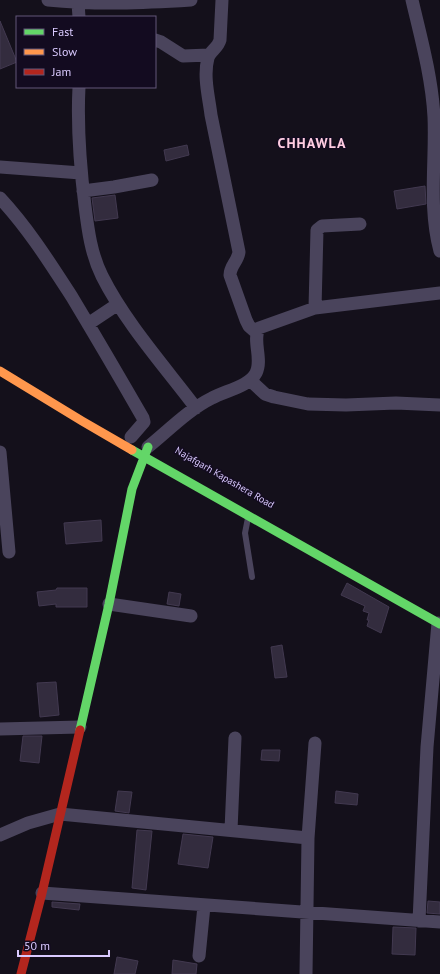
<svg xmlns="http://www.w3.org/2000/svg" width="440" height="974" font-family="'PT Sans',sans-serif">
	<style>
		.building { fill: #332c3e; stroke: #423950 }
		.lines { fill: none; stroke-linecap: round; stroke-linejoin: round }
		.lane { stroke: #4a445c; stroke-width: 6 }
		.street { stroke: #4a445c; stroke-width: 13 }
		.fast { stroke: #63d668; stroke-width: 9 }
		.slow { stroke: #ff974d; stroke-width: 9 }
		.jam { stroke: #b3261e; stroke-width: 9 }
		.labels { text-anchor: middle; stroke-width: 3; stroke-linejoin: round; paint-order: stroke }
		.street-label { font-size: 10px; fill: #dacaff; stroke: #130b20 }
		.district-label { font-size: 14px; font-weight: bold; letter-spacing: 1px; fill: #ffcce2; stroke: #130b20 }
	</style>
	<rect width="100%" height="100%" fill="#14101b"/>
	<path class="building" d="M0 21 17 62 0 69Z
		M187 145 189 155 166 161 164 150Z
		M425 186 426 204 397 209 394 191Z
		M115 195 118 218 95 221 92 198Z
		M101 520 102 541 66 544 64 523Z
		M347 583 389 607 381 633 367 626 369 620H367L369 613 363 611 365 606 341 595Z
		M57 588H87V607H56V604L39 606 37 592 56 590Z
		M169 592 181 594 179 606 167 604Z
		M282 645 287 677 275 678 271 647Z
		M56 682 59 715 40 717 37 683Z
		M23 736H42L39 763 20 761Z
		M262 750H280L279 761 261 760Z
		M118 791 132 792 129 813 115 811Z
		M336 791 358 794 357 805 335 803Z
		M137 830 152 831 146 890 132 888Z
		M183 834 213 837 208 868 178 864Z
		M428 901 440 902V914L427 913Z
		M52 902 80 904 79 910 52 907Z
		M393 927 416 928 415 955 392 954Z
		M117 957 138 961 135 974H114Z
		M173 960 197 964 196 974H172Z"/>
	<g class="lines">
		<path class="lane" d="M248 518 245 533 252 577"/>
		<path class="street" d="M48 0C96 5 143 3 191 0
			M222 0 220 40C218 48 210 51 208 58 203 76 209 98 211 115L239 252C238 261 230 266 230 275L246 320 249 326 257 333
			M412 0C421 38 432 78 434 117 436 161 428 207 440 251
			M78 3 79 17
			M155 40 161 42 183 56 209 55
			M79 87C77 126 80 166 85 206 88 230 91 254 102 276 125 322 165 367 196 408
			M0 167 81 173
			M83 191 114 187 152 180
			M0 198C28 228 50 263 72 297 96 337 120 378 143 418L144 422 131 437
			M315 308 317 230 322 226 360 224
			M88 324 118 304
			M251 381 265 394 274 397 308 404 346 405 396 403 440 405
			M148 447C169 430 188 410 212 398 225 391 250 386 256 373 263 359 252 341 259 328L315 308 440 293
			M0 452 9 552
			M109 604 191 616
			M0 729 80 727
			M231 830 235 738
			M0 835 28 823 60 814 308 838
			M42 893 440 922
			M419 921 427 747 438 623
			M199 956 204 906
			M306 974 308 838 315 743"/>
		<path class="fast" d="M132 450 440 624
			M80 730 109 604 132 489 148 447"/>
		<path class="slow" d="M0 371 82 421 132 450"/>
		<path class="jam" d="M21 974 42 893 80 730"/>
	</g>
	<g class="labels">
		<g class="street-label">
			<text transform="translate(225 477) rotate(30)" y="4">Najafgarh Kapashera Road</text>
		</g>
		<g class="district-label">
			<text x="312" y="148">CHHAWLA</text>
		</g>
	</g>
	<rect x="16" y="16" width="140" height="72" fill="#130b20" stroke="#635779"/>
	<rect x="24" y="29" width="20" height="6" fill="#63d668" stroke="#635779"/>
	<text x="52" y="36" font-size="12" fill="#dacaff">Fast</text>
	<rect x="24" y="49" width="20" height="6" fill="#ff974d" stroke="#635779"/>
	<text x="52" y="56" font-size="12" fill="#dacaff">Slow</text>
	<rect x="24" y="69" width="20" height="6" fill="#b3261e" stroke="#635779"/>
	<text x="52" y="76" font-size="12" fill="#dacaff">Jam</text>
	<path d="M18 950v6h91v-6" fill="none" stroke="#dacaff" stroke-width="2"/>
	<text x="24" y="950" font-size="12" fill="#dacaff" stroke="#130b20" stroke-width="3" paint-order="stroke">50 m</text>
</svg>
